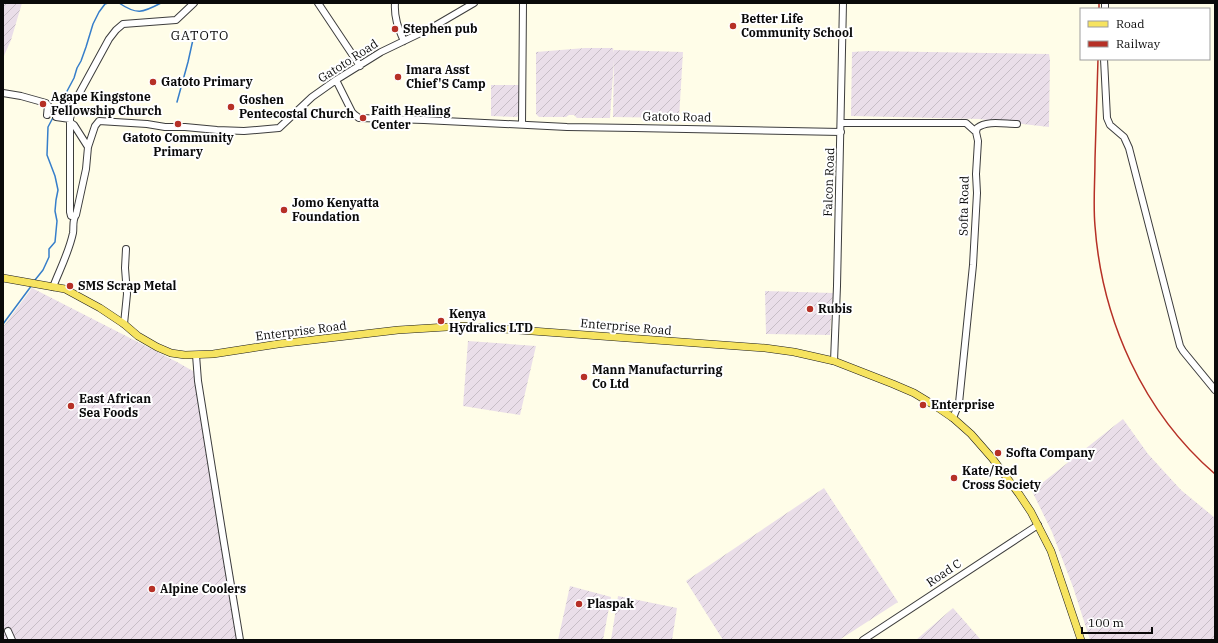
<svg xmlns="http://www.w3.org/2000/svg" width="1218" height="643" font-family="'IBM Plex Serif',serif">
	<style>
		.industrial { fill: url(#industrial-furrows) }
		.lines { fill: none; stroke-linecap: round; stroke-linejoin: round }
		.stream { stroke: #367eca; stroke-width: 1.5 }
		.minor-casing { stroke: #3d3d3d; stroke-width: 8 }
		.major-casing { stroke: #1b1b1b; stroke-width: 8 }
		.minor { stroke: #fff; stroke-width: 6 }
		.major { stroke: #f6e360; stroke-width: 7 }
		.rail { stroke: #b63026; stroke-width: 1.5 }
		.poi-dot { fill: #b63026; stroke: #fff; stroke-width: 1.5 }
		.labels { text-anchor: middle; stroke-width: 4; stroke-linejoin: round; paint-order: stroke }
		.poi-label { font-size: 12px; font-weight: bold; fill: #0a0a0a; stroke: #fff; text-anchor: start }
		.street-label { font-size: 12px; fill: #0a0a0a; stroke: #fff }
		.neighbourhood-label { font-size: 13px; letter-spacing: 1px; fill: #0a0a0a; stroke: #fff }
	</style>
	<defs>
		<pattern id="industrial-furrows" width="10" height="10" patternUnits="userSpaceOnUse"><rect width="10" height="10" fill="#eadee9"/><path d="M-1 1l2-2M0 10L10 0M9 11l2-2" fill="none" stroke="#c7bdc6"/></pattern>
	</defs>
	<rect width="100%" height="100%" fill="#fffde8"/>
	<path class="industrial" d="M3 3H22L11 40 3 58Z
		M585 48H613L614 53V50L683 52 679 118 613 117 614 60 610 118H577L574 115H569L566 117H539L536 114V52Z
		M868 51 1049 54 1050 60 1049 127 979 119 851 116 852 52Z
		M491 85H523L522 112 517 117 491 116Z
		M32 288 177 362 200 375 239 610 242 640H3V327Z
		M765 291 833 293 830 335 766 334Z
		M468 341 536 346 520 415 463 406Z
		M1123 419 1148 454 1181 490 1215 518V640H1090L1073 587 1052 532 1032 491Z
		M824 488 898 602 839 640H723L686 581Z
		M570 586 611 597 603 640H558Z
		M618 596 677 608 672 640H611Z
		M953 608 981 640H916Z"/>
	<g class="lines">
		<path class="stream" d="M119 3C137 15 142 13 161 3
			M177 102 188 62 194 35
			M35 280 43 270 49 257V249L55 242 57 221 55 211 56 200 58 190 55 176 47 155 48 127 74 78 77 68 81 61 86 47 93 24 99 12 105 4 108 3
			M3 324 32 285"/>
		<defs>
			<path id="minor" d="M318 3 360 66
				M395 3C394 17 398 28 404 41
				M1105 9V3
				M1104 59 1107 118 1110 125 1124 137 1129 148 1180 346 1183 351 1215 390
				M336 80 352 112 355 115 359 118 424 120 567 127 634 128 841 132
				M3 93 21 96 46 103 48 105 47 115
				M56 117 70 119
				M71 123 74 125 88 147
				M841 123H966L976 132 978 141 976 174 977 193 973 265 959 403 953 418
				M522 124 523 3
				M976 132 977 128C987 120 1004 124 1017 124
				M74 217 71 216 70 212V119L73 105 109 39 116 30 123 24 176 20 194 3
				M53 287C60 269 69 252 73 233 74 227 72 220 76 215L86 169 88 147 95 126 99 121 147 124 165 127H185L217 130 244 131 279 128 312 97 336 80 381 52 433 27 474 3
				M124 324 127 294 125 268 126 249
				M196 355 198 381 223 537 240 640
				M834 361 837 286 843 3
				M8 631 12 640
				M863 640 1038 525"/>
			<path id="major" d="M3 278 65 289 100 308 124 324 138 336 157 347 171 353 185 355 213 354 278 344 398 330 463 326 765 348 794 352 834 361 893 384 914 393 937 407 953 418 971 434 992 458 1019 494 1031 512 1051 551 1081 640"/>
		</defs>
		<use href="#minor" class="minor-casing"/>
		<use href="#major" class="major-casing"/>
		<use href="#minor" class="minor"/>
		<use href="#major" class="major"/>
		<path class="rail" d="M1099 9V3
			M1098 59C1097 92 1096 126 1095 159 1095 182 1093 204 1095 226 1102 320 1143 412 1215 474"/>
	</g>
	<g class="poi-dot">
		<circle cx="733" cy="26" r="4"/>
		<circle cx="395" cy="29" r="4"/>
		<circle cx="398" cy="77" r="4"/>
		<circle cx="153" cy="82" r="4"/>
		<circle cx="43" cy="104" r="4"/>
		<circle cx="231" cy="107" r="4"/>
		<circle cx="363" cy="118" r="4"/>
		<circle cx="178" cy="124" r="4"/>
		<circle cx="284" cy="210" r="4"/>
		<circle cx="70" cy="286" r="4"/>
		<circle cx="810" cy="309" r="4"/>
		<circle cx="441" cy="321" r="4"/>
		<circle cx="584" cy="377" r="4"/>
		<circle cx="923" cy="405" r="4"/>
		<circle cx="71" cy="406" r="4"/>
		<circle cx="998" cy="453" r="4"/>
		<circle cx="954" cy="478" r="4"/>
		<circle cx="152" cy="589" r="4"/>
		<circle cx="579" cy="604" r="4"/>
	</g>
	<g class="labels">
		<g class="poi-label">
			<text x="741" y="23">Better Life<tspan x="741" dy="14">Community School</tspan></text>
			<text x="403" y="33">Stephen pub</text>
			<text x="406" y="74">Imara Asst<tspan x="406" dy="14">Chief'S Camp</tspan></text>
			<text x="161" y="86">Gatoto Primary</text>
			<text x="51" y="101">Agape Kingstone<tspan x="51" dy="14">Fellowship Church</tspan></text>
			<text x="239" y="104">Goshen<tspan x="239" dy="14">Pentecostal Church</tspan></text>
			<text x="371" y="115">Faith Healing<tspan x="371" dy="14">Center</tspan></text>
			<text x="178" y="142" text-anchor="middle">Gatoto Community<tspan x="178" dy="14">Primary</tspan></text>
			<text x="292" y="207">Jomo Kenyatta<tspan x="292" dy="14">Foundation</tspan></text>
			<text x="78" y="290">SMS Scrap Metal</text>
			<text x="818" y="313">Rubis</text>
			<text x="449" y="318">Kenya<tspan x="449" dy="14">Hydralics LTD</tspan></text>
			<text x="592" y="374">Mann Manufacturring<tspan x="592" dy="14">Co Ltd</tspan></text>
			<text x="79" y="403">East African<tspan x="79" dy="14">Sea Foods</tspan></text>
			<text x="931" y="409">Enterprise</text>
			<text x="1006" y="457">Softa Company</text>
			<text x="962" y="475">Kate/Red<tspan x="962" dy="14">Cross Society</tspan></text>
			<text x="160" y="593">Alpine Coolers</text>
			<text x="587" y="608">Plaspak</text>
		</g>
		<g class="street-label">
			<text transform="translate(348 61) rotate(-33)" y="4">Gatoto Road</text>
			<text transform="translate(677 117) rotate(1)" y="4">Gatoto Road</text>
			<text transform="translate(829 182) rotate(-88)" y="4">Falcon Road</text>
			<text transform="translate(964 206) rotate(-89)" y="4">Softa Road</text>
			<text transform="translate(626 327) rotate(5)" y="4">Enterprise Road</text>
			<text transform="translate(301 331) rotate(-7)" y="4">Enterprise Road</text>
			<text transform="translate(944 573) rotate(-34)" y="4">Road C</text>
		</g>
		<g class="neighbourhood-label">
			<text x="200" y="40">GATOTO</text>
		</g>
	</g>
	<rect width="1218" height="643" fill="none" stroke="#0a0a0a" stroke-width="8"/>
	<rect x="1080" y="8" width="130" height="52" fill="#ffffff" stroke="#9d9d9d"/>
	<rect x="1088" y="21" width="20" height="6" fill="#f6e360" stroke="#9d9d9d"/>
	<text x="1116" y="28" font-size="12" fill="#0a0a0a">Road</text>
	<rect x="1088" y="41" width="20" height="6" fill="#b63026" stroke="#9d9d9d"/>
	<text x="1116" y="48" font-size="12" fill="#0a0a0a">Railway</text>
	<path d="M1082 627v6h70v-6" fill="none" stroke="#0a0a0a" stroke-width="2"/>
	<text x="1088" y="627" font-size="12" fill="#0a0a0a" stroke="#ffffff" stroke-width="3" paint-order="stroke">100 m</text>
</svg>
